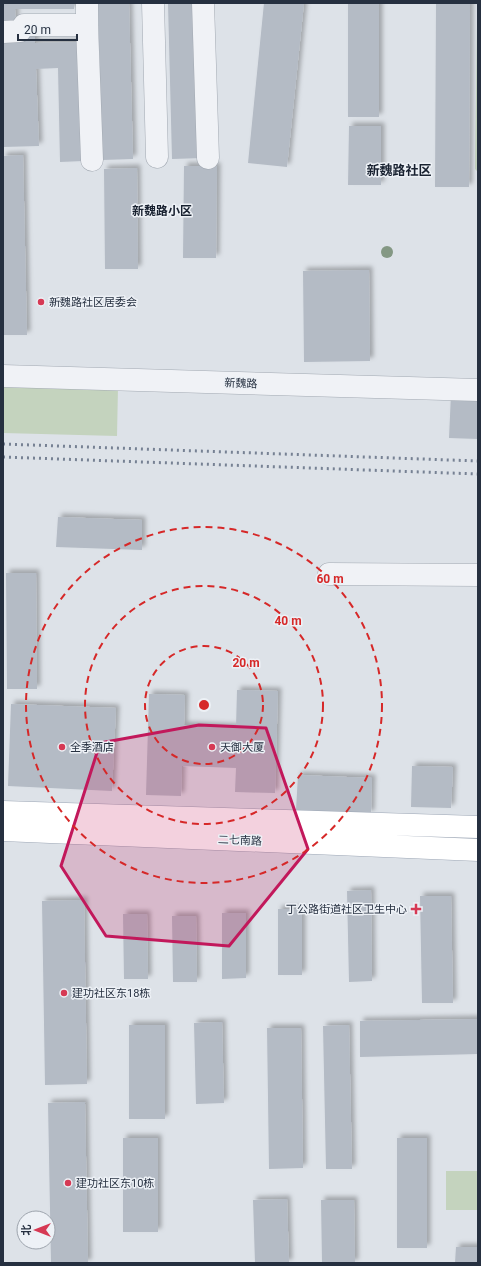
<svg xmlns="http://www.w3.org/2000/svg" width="481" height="1266" font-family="Roboto,'Noto Sans SC',sans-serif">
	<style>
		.green { fill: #c4d3be }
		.building { fill: #b4bbc5; filter: url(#shadow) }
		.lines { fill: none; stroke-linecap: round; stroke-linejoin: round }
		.minor-casing { stroke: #a2a9b2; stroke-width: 23 }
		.major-casing { stroke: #9ca6b5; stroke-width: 23 }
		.minor { stroke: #f0f2f6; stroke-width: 22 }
		.major { stroke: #fff; stroke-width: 22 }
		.rail { stroke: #768193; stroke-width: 3; stroke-dasharray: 2 4; stroke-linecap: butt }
		.tree { fill: #849884 }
		.marked { fill: #c2185b; fill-opacity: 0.2; stroke: #c2185b; stroke-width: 3; stroke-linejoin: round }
		.ring { fill: none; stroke: #d62828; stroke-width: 2; stroke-dasharray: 7 5 }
		.poi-dot { fill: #d63954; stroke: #edf1f6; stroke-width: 1.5 }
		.labels { text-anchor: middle; stroke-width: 3; stroke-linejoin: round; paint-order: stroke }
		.poi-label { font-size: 11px; fill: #263040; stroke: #edf1f6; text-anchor: start }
		.street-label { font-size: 11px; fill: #263040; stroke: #edf1f6 }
		.neighbourhood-label { font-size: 12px; font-weight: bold; fill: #182130; stroke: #edf1f6 }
		.quarter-label { font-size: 13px; font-weight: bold; fill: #182130; stroke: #edf1f6 }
		.centre { fill: #d62828; stroke: #edf1f6; stroke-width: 2 }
		.ring-label { font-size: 12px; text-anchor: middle; font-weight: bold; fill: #d62828; stroke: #edf1f6; stroke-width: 3; stroke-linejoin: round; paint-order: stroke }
	</style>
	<defs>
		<filter id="shadow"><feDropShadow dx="3.5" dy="-3.5" stdDeviation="2" flood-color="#0004"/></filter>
	</defs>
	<rect width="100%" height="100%" fill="#dde2e8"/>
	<path class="green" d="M477 21H478V172L475 169Z
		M3 385 118 387 117 436 3 433Z
		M446 1171H478V1210H446Z"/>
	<path class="building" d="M3 3H74V9H15L16 28H3Z
		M98 3H129L133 159 102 160Z
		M168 3H199L203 158 172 159Z
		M264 3H304L287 167 248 163Z
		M348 3H379V117H348Z
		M436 3H470L469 187H435Z
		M35 36V43L82 42 83 161 60 162 58 68 36 69 39 146 3 147V37Z
		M349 126H381V185H348Z
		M23 155 27 335H3V156Z
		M184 166H217L216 258H183Z
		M137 168 138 269H105L104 169Z
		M369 270 370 361 304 362 303 271Z
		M451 394 478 395V439L449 438Z
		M58 517 142 520V550L56 547Z
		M6 573H36L37 689H7Z
		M237 690 278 691 275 793 235 792 236 768 182 766 181 796 146 795 149 694 185 695 184 725 236 727Z
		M11 704 116 708 112 791 8 786Z
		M412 766 453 767 451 808 411 807Z
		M298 775 372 778 371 814 296 810Z
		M371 890 372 981 349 982 347 891Z
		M420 896H451L453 1003H422Z
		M84 900 87 1084 45 1085 42 901Z
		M278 909H302V975H278Z
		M222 913H246V978L222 979Z
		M123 914H147L148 979H124Z
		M172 916H196L197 982H173Z
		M478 1019V1054L360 1057V1021Z
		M222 1022 224 1103 196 1104 194 1023Z
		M129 1025H165V1119H129Z
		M349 1025 352 1169H326L323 1026Z
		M267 1028H301L303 1168 269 1169Z
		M85 1102 88 1263H51L48 1103Z
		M123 1138H158V1232H123Z
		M397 1138H427V1248H397Z
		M287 1199 289 1263H255L253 1200Z
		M321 1200H354L355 1263H322Z
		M456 1247H478V1263H455Z"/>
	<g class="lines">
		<defs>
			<path id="minor" d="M153 3 157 157
				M203 3 208 158
				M87 25 92 160
				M3 32 20 31 24 25H87V3
				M3 376 478 390
				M329 574 478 575"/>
			<path id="major" d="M3 812 478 827
				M3 830 478 850"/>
		</defs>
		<use href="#minor" class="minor-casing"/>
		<use href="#major" class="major-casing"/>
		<use href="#minor" class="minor"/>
		<use href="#major" class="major"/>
		<path class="rail" d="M3 444 478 461
			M3 457 478 474"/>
	</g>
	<circle class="tree" cx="387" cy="252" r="6"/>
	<path class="marked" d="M199 725 266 728 308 849 229 946 106 936 61 866 100 743Z"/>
	<g class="ring">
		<circle cx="204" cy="705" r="59"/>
		<circle cx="204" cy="705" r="119"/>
		<circle cx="204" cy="705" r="178"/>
	</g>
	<g class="poi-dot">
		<circle cx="41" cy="302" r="4"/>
		<circle cx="62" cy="747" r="4"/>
		<circle cx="212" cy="747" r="4"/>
		<path d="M414 903h4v4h4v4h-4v4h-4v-4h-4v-4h4z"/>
		<circle cx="64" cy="993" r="4"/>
		<circle cx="68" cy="1183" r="4"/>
	</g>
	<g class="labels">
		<g class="poi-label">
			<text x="49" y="306">新魏路社区居委会</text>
			<text x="70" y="751">全季酒店</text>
			<text x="220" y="751">天御大厦</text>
			<text x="407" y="913" text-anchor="end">丁公路街道社区卫生中心</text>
			<text x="72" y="997">建功社区东18栋</text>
			<text x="76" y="1187">建功社区东10栋</text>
		</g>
		<g class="street-label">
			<text transform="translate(241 383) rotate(2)" y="4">新魏路</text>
			<text transform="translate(240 840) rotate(2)" y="4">二七南路</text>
		</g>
		<g class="neighbourhood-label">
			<text x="162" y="215">新魏路小区</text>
		</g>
		<g class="quarter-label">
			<text x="399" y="175">新魏路社区</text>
		</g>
	</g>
	<circle cx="204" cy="705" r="6" class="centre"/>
	<g class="ring-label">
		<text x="330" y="583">60 m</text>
		<text x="288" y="625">40 m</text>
		<text x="246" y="667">20 m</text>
	</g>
	<rect width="481" height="1266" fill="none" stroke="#263040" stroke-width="8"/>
	<g transform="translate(36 1230) rotate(270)"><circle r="19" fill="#edf1f6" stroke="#9da4ad"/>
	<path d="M0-3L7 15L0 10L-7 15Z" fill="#d63954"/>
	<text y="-6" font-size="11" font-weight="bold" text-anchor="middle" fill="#263040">北</text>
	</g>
	<path d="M18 34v6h59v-6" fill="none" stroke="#263040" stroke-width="2"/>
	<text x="24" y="34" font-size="12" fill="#263040" stroke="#edf1f6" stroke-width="3" paint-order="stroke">20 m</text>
</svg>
